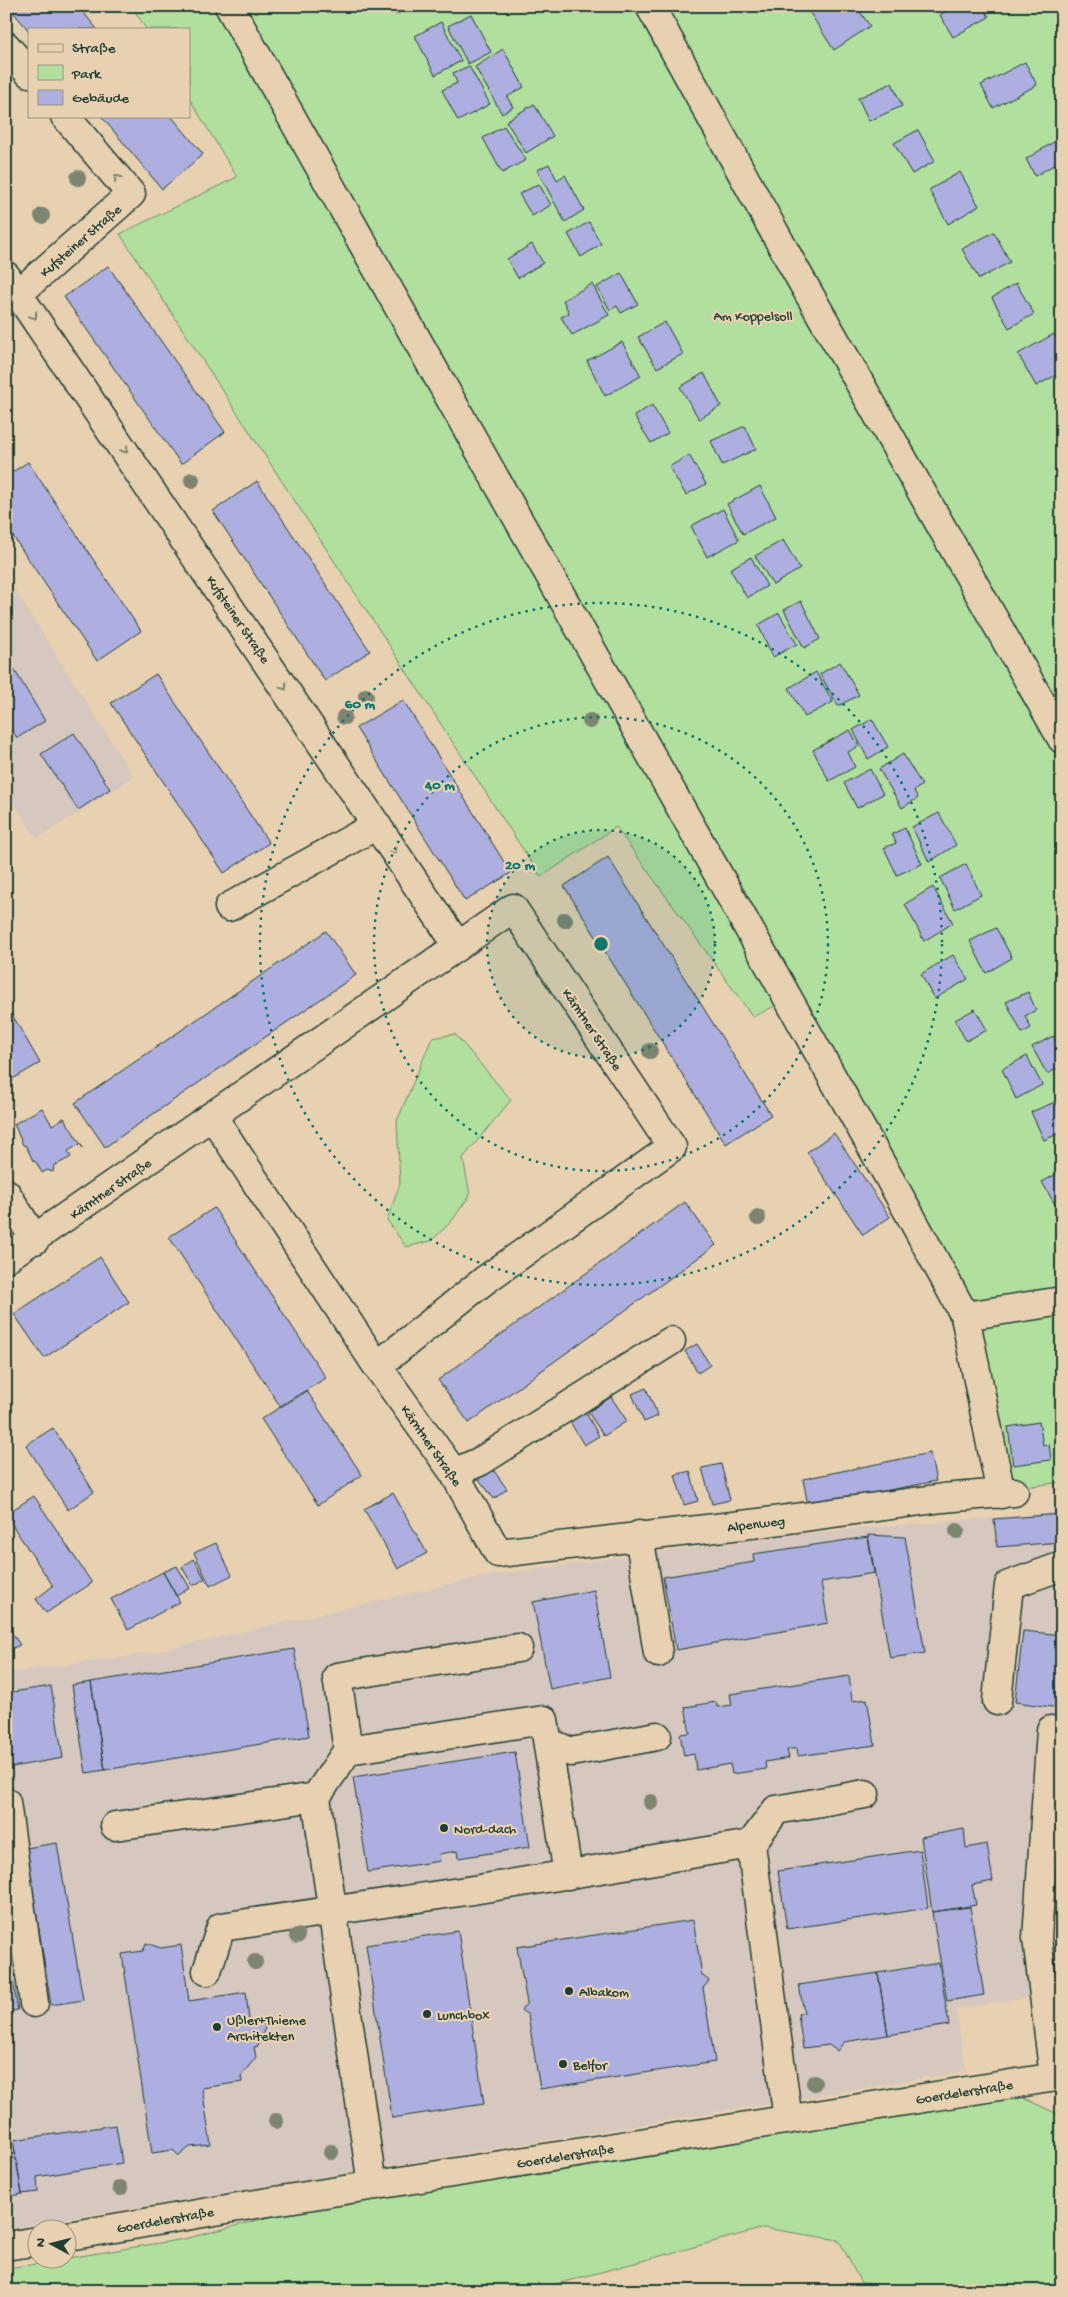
<svg xmlns="http://www.w3.org/2000/svg" width="1068" height="2297" font-family="'Gochi Hand',sans-serif">
	<style>
		.built { fill: #d6c7bf }
		.green { fill: #b1df9e; stroke: #688e69 }
		.building { fill: #adafe0; stroke: #1f3d34 }
		.lines { fill: none; stroke-linecap: round; stroke-linejoin: round }
		.minor-casing { stroke: #1f3d34; stroke-width: 31 }
		.minor { stroke: #e8d1b1; stroke-width: 28 }
		.tree { fill: #7d846f }
		.oneway { stroke: #79806c }
		.ring { fill: none; stroke: #0f766e; stroke-width: 2.5; stroke-dasharray: 2.5 5 }
		.poi-dot { fill: #1f3d34; stroke: #e8d1b1; stroke-width: 2 }
		.labels { text-anchor: middle; stroke-width: 4.5; stroke-linejoin: round; paint-order: stroke }
		.street-label { font-size: 14px; fill: #1f3d34; stroke: #e8d1b1 }
		.park-label { font-size: 14px; fill: #264539; stroke: #e8d1b1 }
		.poi-label { font-size: 14px; fill: #1f3d34; stroke: #e8d1b1; text-anchor: start }
		.centre { fill: #0f766e; stroke: #e8d1b1; stroke-width: 2.5 }
		.ring-label { font-size: 15px; text-anchor: middle; font-weight: bold; fill: #0f766e; stroke: #e8d1b1; stroke-width: 4.5; stroke-linejoin: round; paint-order: stroke }
	</style>
	<rect width="100%" height="100%" fill="#e8d1b1"/>
	<filter id="ink" filterUnits="userSpaceOnUse"><feTurbulence type="fractalNoise" baseFrequency=".02" numOctaves="2"/><feDisplacementMap in="SourceGraphic" scale="10" xChannelSelector="R" yChannelSelector="G"/><feConvolveMatrix kernelMatrix="1 2 1 2 8 2 1 2 1" color-interpolation-filters="sRGB"/></filter>
	<g filter="url(#ink)">
		<path class="built" d="M6 576 134 777 37 839 6 791Z
			M1062 1512V1992L956 2009 966 2071 6 2229V1673L151 1653 486 1576 786 1535Z"/>
		<path class="green" d="M132 6H219L782 1002 753 1017 616 827 541 877 120 234 237 177 189 98V29H146Z
			M221 6H1062V1482L988 1492 952 1326 926 1264Z
			M455 1034 511 1100 463 1158 470 1195 451 1222 431 1241 406 1247 387 1220 400 1184 397 1121 432 1038Z
			M1019 2096 1062 2116V2291H934L861 2283 839 2240 764 2228 549 2286 599 2291H6V2268L68 2260V2258L184 2239 313 2206Z"/>
		<path class="building" d="M8 6H78L97 29H29V31Z
			M391 6H412L396 15Z
			M813 6H856L870 26 834 50 808 10Z
			M954 6H983L989 17 953 37 940 15Z
			M471 14 491 52 468 64 448 26Z
			M441 22 461 61 435 75 415 36Z
			M503 49 524 87 507 97 513 107 502 114 475 67Z
			M1025 62 1037 85 993 108 981 85Z
			M469 66 490 104 458 121 442 90 457 83 453 73Z
			M892 83 902 106 869 121 858 98Z
			M534 104 553 136 526 153 506 121Z
			M101 116H171L203 154 162 189Z
			M504 126 526 160 502 173 483 138Z
			M918 130 935 161 912 174 894 143Z
			M1062 137V160L1035 176 1026 159Z
			M549 164 557 180 565 175 584 210 565 222 537 170Z
			M960 172 979 206 948 224 929 190Z
			M539 184 551 205 532 216 519 194Z
			M589 222 601 244 581 257 568 234Z
			M994 232 1010 262 979 279 962 249Z
			M532 244 543 263 518 278 507 259Z
			M108 266 225 432 181 464 64 297Z
			M621 273 638 304 621 313 617 306 610 310 597 287Z
			M1016 283 1034 314 1009 328 992 298Z
			M592 284 609 315 572 335 561 317 569 313 563 300Z
			M665 322 683 354 657 368 638 337Z
			M1054 334 1062 347V372L1036 386 1018 354Z
			M622 342 641 376 605 396 587 361Z
			M704 373 721 406 699 419 680 387Z
			M652 405 668 433 651 443 634 416Z
			M745 426 756 449 722 465 711 441Z
			M689 455 706 484 686 495 669 467Z
			M28 462 141 631 97 661 6 526V476Z
			M257 481 370 651 325 681 213 511Z
			M760 486 776 517 743 534 727 504Z
			M723 509 739 540 707 557 691 526Z
			M783 540 800 569 773 585 755 556Z
			M751 557 767 586 747 598 730 569Z
			M801 601 820 639 804 648 784 610Z
			M779 613 797 644 773 657 758 625Z
			M6 656 45 721 17 738 6 721Z
			M840 662 859 695 838 706 820 674Z
			M816 672 833 702 805 717 789 688Z
			M156 674 269 843 224 873 111 703Z
			M403 700 511 873 465 901 356 728Z
			M872 719 888 747 868 759 853 730Z
			M850 730 859 746 848 752 855 767 829 781 813 750Z
			M74 733 110 789 78 810 41 754Z
			M903 754 922 785 914 791 918 798 902 808 879 769Z
			M870 769 883 794 857 808 844 783Z
			M939 813 956 845 929 862 912 827Z
			M905 828 922 864 897 875 884 848 896 843 892 834Z
			M608 857 771 1115 726 1144 564 886Z
			M966 864 981 895 955 909 940 878Z
			M933 887 953 923 924 941 905 904Z
			M996 928 1012 958 986 973 970 941Z
			M326 931 356 975 105 1147 75 1103Z
			M953 955 968 979 934 999 921 974Z
			M1028 992 1036 1010 1025 1016 1031 1028 1022 1033 1006 1002Z
			M6 1004 40 1063 6 1083Z
			M975 1009 987 1030 966 1041 955 1020Z
			M1053 1036 1062 1053V1066L1047 1074 1032 1047Z
			M1027 1056 1042 1085 1016 1099 1002 1069Z
			M1055 1102 1062 1117V1132L1044 1140 1031 1112Z
			M42 1108 52 1125 64 1118 83 1148 80 1144 68 1151 71 1157 54 1166 53 1172 47 1170 42 1173 36 1162 33 1161 26 1146 23 1145 14 1124Z
			M834 1133 890 1217 863 1235 807 1152Z
			M1062 1171V1214L1061 1215 1042 1182Z
			M685 1202 716 1245 469 1423 438 1380Z
			M214 1208 326 1378 280 1406 169 1237Z
			M100 1257 129 1302 44 1358 14 1314Z
			M697 1344 710 1365 698 1373 685 1351Z
			M646 1388 658 1416 644 1422 632 1394Z
			M307 1391 362 1475 318 1505 261 1419Z
			M611 1397 627 1421 604 1436 588 1412Z
			M585 1411 599 1436 584 1445 569 1420Z
			M1039 1422 1043 1445 1049 1444 1051 1460 1013 1465 1008 1427Z
			M53 1428 94 1492 68 1510 26 1445Z
			M930 1453 936 1481 808 1506 803 1479Z
			M721 1464 730 1500 712 1504 702 1468Z
			M492 1468 507 1489 494 1499 478 1478Z
			M690 1471 698 1501 684 1505 675 1475Z
			M393 1493 427 1553 398 1569 364 1509Z
			M34 1496 92 1583 46 1613 36 1599 53 1586 6 1516V1514Z
			M1062 1514V1542L997 1547 994 1519Z
			M868 1535 905 1537 925 1653 890 1658Z
			M868 1537 874 1573 821 1582 828 1623 676 1650 663 1577 754 1562 753 1554Z
			M216 1543 232 1575 210 1586 194 1553Z
			M194 1559 205 1579 193 1586 182 1567Z
			M177 1566 190 1588 176 1596 163 1572Z
			M163 1572 180 1602 128 1630 111 1599Z
			M594 1590 610 1677 550 1689 533 1602Z
			M6 1624 20 1645 6 1651Z
			M1023 1631 1062 1635V1694L1059 1708 1015 1702Z
			M294 1649 309 1736 105 1770 91 1682Z
			M849 1676 852 1701 867 1699 875 1745 798 1756 797 1748 787 1750 789 1758 765 1762 766 1769 732 1774 730 1764 696 1770 694 1754 684 1756 680 1734 690 1733 685 1707 716 1702 717 1707 732 1705 730 1694Z
			M91 1682 105 1770 86 1773 72 1685Z
			M51 1686 63 1758 6 1768V1693Z
			M515 1752 530 1847 458 1858 457 1851 439 1854 440 1861 368 1872 353 1777Z
			M964 1829 966 1848 987 1844 993 1881 972 1885 976 1905 932 1912 921 1837Z
			M57 1843 83 2000 51 2005 26 1848Z
			M920 1850 928 1908 787 1929 778 1871Z
			M970 1907 984 1995 947 2001 932 1912Z
			M693 1920 702 1975 709 1981 703 1988 715 2062 540 2089 528 2015 521 2010 527 2003 517 1947Z
			M458 1931 484 2104 392 2118 366 1945Z
			M6 1940 18 2010 6 2012Z
			M146 1943 161 1948 181 1945 189 2001 246 1992 249 2020 266 2025 258 2046 254 2047 256 2057 241 2076 242 2082 202 2088 211 2145 190 2147 179 2156 173 2150 152 2153 122 1954 143 1951Z
			M939 1963 949 2025 888 2035 878 1973Z
			M878 1973 888 2035 844 2042 837 2051 829 2045 803 2048 798 2014 804 2013 799 1985Z
			M6 2102 22 2194 6 2197Z
			M116 2125 122 2163 37 2177 38 2192 22 2194 13 2140Z"/>
		<g class="lines">
			<defs>
				<path id="minor" d="M229 6 910 1215 965 1316 1001 1494
					M650 6 792 264 1062 739
					M6 46 29 73
					M6 276 458 946
					M19 293 131 194 65 116
					M229 907 377 825
					M213 1117 377 1366 454 1473 498 1553 759 1523 943 1498 1014 1492
					M6 1193 35 1240
					M6 1258 513 908 672 1147 485 1280 377 1366
					M965 1316 1062 1301
					M454 1473 481 1461 671 1341
					M639 1535 658 1653
					M997 1701 1009 1585 1062 1566
					M1051 1730 1037 1938 1054 2077
					M548 1742 571 1752 657 1736
					M348 1750 337 1677 518 1648
					M316 1797 372 2185
					M6 1802 34 2003
					M115 1826 316 1797 348 1750 544 1720 568 1875
					M751 1844 776 1810 865 1794
					M207 1971 221 1927 473 1890 751 1844 788 2120
					M68 2236 256 2204 1062 2076
					M6 2246 38 2241"/>
			</defs>
			<use href="#minor" class="minor-casing"/>
			<use href="#minor" class="minor"/>
		</g>
		<g class="tree">
			<circle cx="78" cy="178" r="8"/>
			<circle cx="42" cy="216" r="8"/>
			<circle cx="192" cy="480" r="8"/>
			<circle cx="366" cy="696" r="8"/>
			<circle cx="344" cy="717" r="8"/>
			<circle cx="590" cy="721" r="8"/>
			<circle cx="565" cy="920" r="8"/>
			<circle cx="650" cy="1051" r="8"/>
			<circle cx="758" cy="1218" r="8"/>
			<circle cx="957" cy="1531" r="8"/>
			<circle cx="651" cy="1802" r="8"/>
			<circle cx="297" cy="1936" r="8"/>
			<circle cx="255" cy="1962" r="8"/>
			<circle cx="814" cy="2083" r="8"/>
			<circle cx="276" cy="2121" r="8"/>
			<circle cx="331" cy="2152" r="8"/>
			<circle cx="120" cy="2188" r="8"/>
		</g>
		<defs><path id="oneway-chevron" d="M-2-3.5L2.5 0L-2 3.5" fill="none" stroke-width="1.6" stroke-linecap="round" stroke-linejoin="round" transform="scale(1.25)"/></defs>
		<g class="oneway">
			<use href="#oneway-chevron" transform="translate(117 178) rotate(-131)"/>
			<use href="#oneway-chevron" transform="translate(34 316) rotate(56)"/>
			<use href="#oneway-chevron" transform="translate(125 450) rotate(56)"/>
			<use href="#oneway-chevron" transform="translate(284 687) rotate(56)"/>
			<use href="#oneway-chevron" transform="translate(394 851) rotate(56)"/>
		</g>
	</g>
	<circle cx="601" cy="944" r="114" fill="#0f766e" fill-opacity=".12"/>
	<g class="ring">
		<circle cx="601" cy="944" r="114"/>
		<circle cx="601" cy="944" r="227"/>
		<circle cx="601" cy="944" r="341"/>
	</g>
	<g class="poi-dot">
		<circle cx="444" cy="1828" r="5"/>
		<circle cx="569" cy="1991" r="5"/>
		<circle cx="427" cy="2014" r="5"/>
		<circle cx="217" cy="2027" r="5"/>
		<circle cx="563" cy="2064" r="5"/>
	</g>
	<g class="labels">
		<g class="street-label">
			<text transform="translate(80 240) rotate(-41)" y="5">Kufsteiner Straße</text>
			<text transform="translate(239 619) rotate(56)" y="5">Kufsteiner Straße</text>
			<text transform="translate(593 1029) rotate(56)" y="5">Kärntner Straße</text>
			<text transform="translate(110 1188) rotate(-35)" y="5">Kärntner Straße</text>
			<text transform="translate(432 1445) rotate(55)" y="5">Kärntner Straße</text>
			<text transform="translate(756 1523) rotate(-7)" y="5">Alpenweg</text>
			<text transform="translate(964 2091) rotate(-9)" y="5">Goerdelerstraße</text>
			<text transform="translate(565 2155) rotate(-9)" y="5">Goerdelerstraße</text>
			<text transform="translate(165 2219) rotate(-10)" y="5">Goerdelerstraße</text>
		</g>
		<g class="park-label">
			<text x="753" y="320">Am Koppelsoll</text>
		</g>
		<g class="poi-label">
			<text x="454" y="1833">Nord-dach</text>
			<text x="579" y="1996">Albakom</text>
			<text x="437" y="2019">Lunchbox</text>
			<text x="227" y="2024">Ußler+Thieme<tspan x="227" dy="16">Architekten</tspan></text>
			<text x="573" y="2069">Belfor</text>
		</g>
	</g>
	<circle cx="601" cy="944" r="8" class="centre"/>
	<g class="ring-label">
		<text x="360" y="708">60 m</text>
		<text x="440" y="789">40 m</text>
		<text x="520" y="869">20 m</text>
	</g>
	<rect width="1068" height="2297" fill="none" stroke="#e8d1b1" stroke-width="25"/>
	<rect x="12" y="12" width="1043" height="2272" fill="none" stroke="#1f3d34" stroke-width="2" filter="url(#ink)"/>
	<rect x="28" y="28" width="162" height="90" fill="#e8d1b1" stroke="#98967f"/>
	<rect x="38" y="44" width="25" height="8" fill="#e8d1b1" stroke="#98967f"/>
	<text x="72" y="52" font-size="15" fill="#1f3d34">Straße</text>
	<rect x="38" y="65" width="25" height="15" fill="#b1df9e" stroke="#98967f"/>
	<text x="72" y="78" font-size="15" fill="#1f3d34">Park</text>
	<rect x="38" y="90" width="25" height="15" fill="#adafe0" stroke="#98967f"/>
	<text x="72" y="102" font-size="15" fill="#1f3d34">Gebäude</text>
	<g transform="translate(52 2244) rotate(277)"><circle r="24" fill="#e8d1b1" stroke="#98967f"/>
	<path d="M0-4L9 19L0 12L-9 19Z" fill="#1f3d34"/>
	<text y="-8" font-size="14" font-weight="bold" text-anchor="middle" fill="#1f3d34">N</text>
	</g>
</svg>
